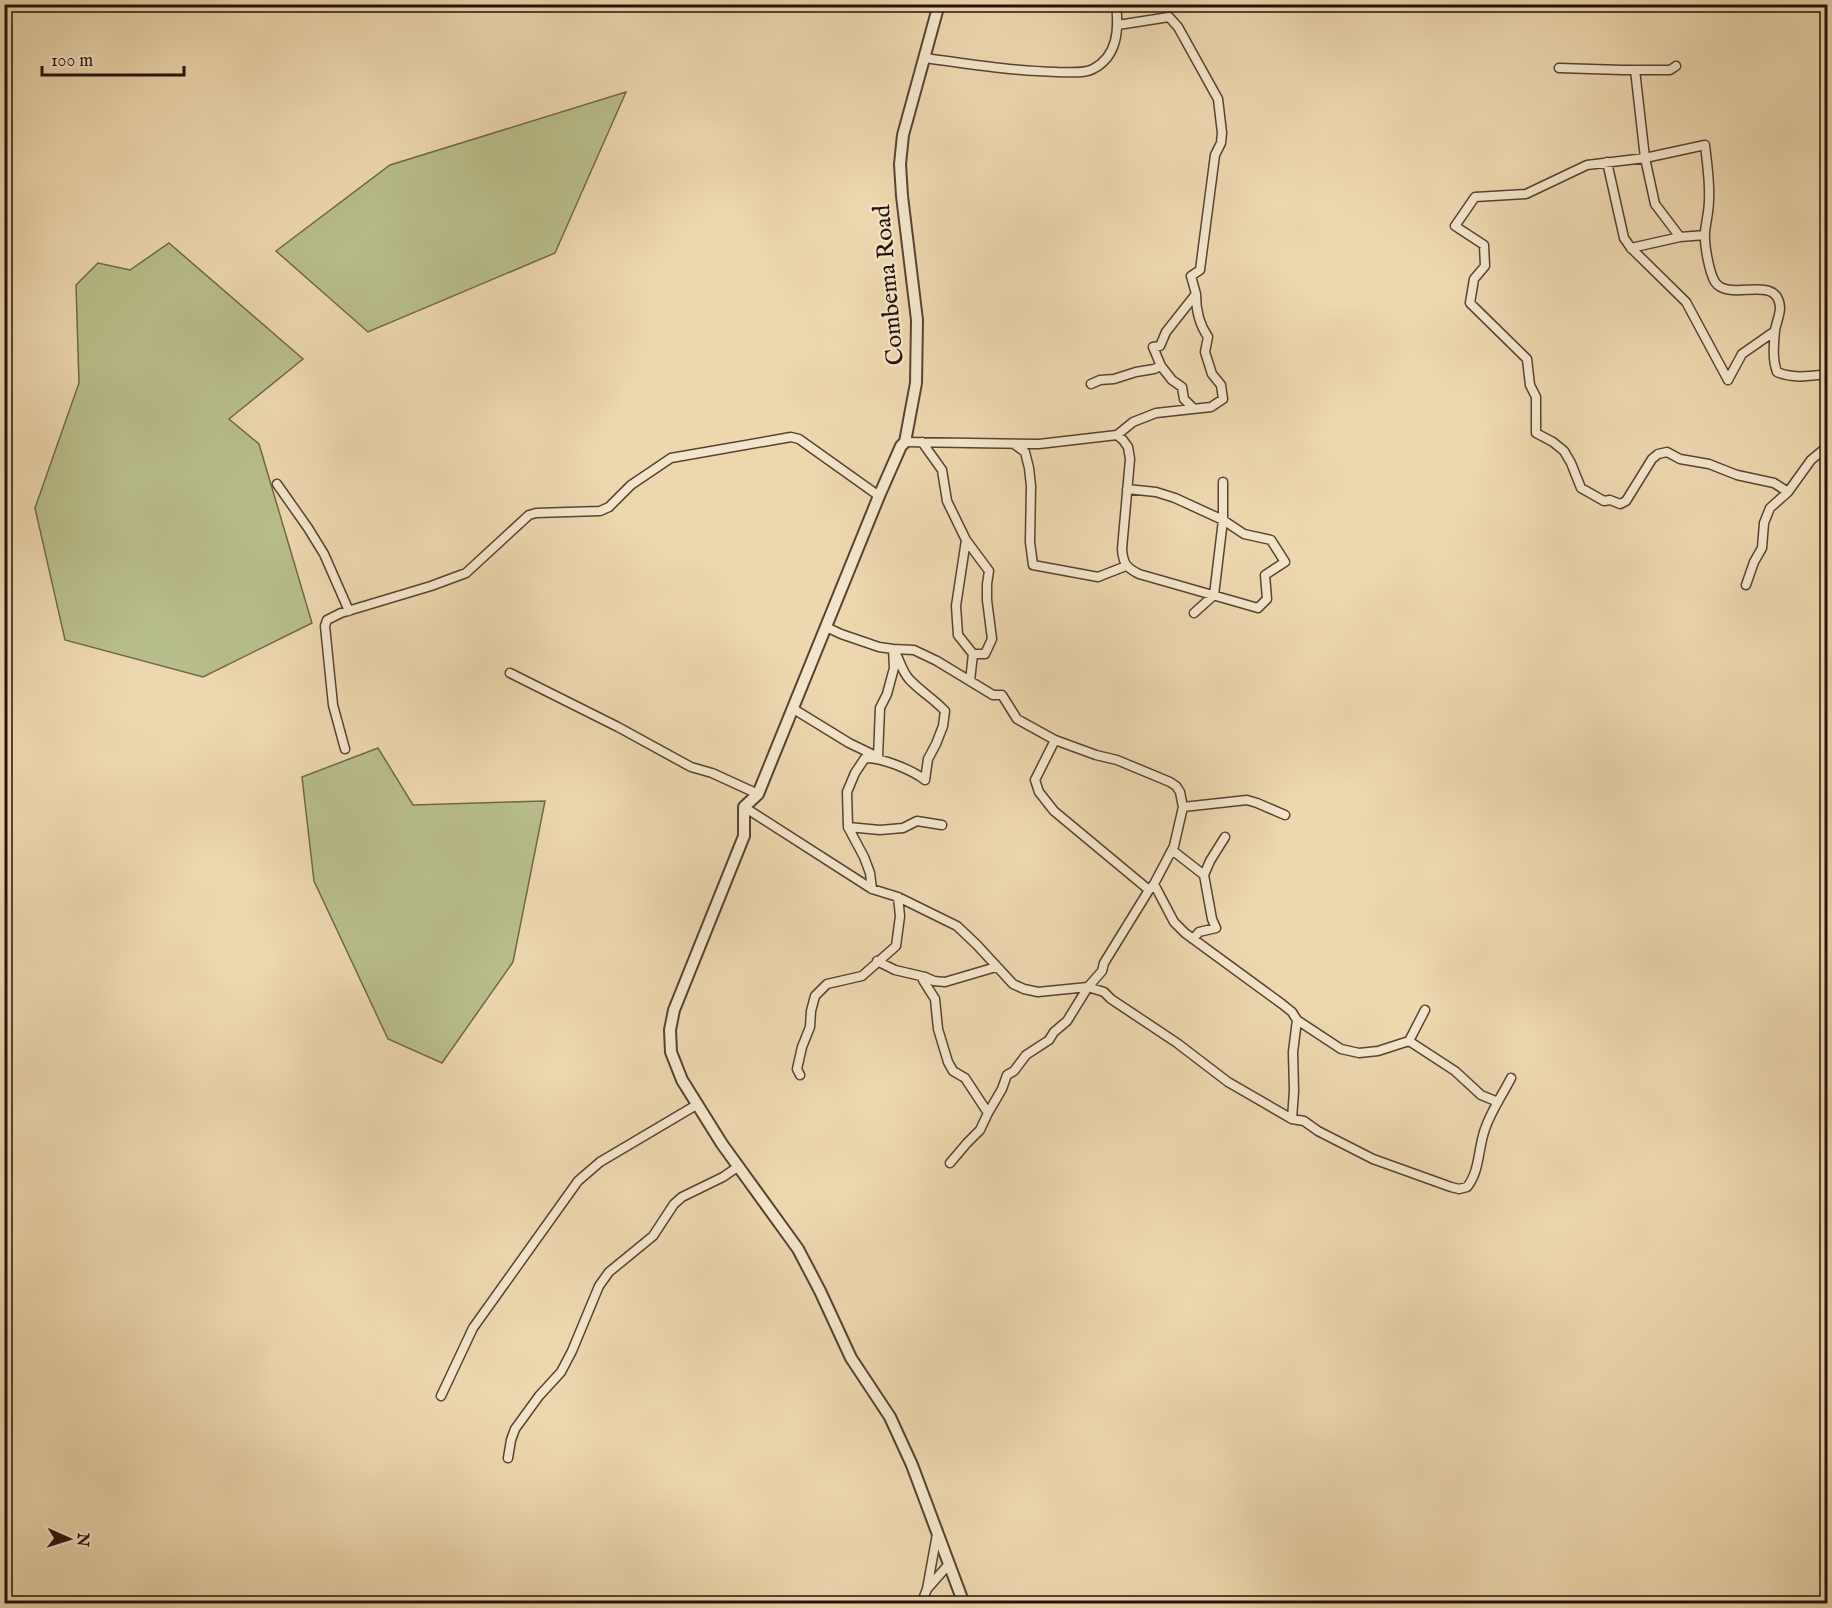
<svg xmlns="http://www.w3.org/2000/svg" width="1832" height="1608" font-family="'IM FELL English',serif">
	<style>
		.green { fill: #b8be8b; stroke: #70684a; stroke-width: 1.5 }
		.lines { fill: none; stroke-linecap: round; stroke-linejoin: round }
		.minor-casing { stroke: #594232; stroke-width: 11 }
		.tertiary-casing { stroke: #594232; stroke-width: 14 }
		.minor { stroke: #f3e5cb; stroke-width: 8 }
		.tertiary { stroke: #f3e5cb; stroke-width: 10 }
		.labels { text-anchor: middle; stroke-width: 4.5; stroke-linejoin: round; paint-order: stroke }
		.street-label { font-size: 24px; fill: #281109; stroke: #f3e5cb }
	</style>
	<rect width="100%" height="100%" fill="#edd7af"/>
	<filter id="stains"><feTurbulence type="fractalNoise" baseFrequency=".00333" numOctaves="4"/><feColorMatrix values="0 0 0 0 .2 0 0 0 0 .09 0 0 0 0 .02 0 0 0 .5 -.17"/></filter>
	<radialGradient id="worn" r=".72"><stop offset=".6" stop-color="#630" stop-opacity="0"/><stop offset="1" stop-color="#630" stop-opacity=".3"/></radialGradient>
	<path class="green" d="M626 92 555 253 368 332 276 251 390 165Z
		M169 243 303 359 229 419 259 444 312 623 203 677 65 640 35 508 79 383 76 285 98 263 130 270Z
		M378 748 413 805 545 801 513 962 442 1063 388 1039 314 881 302 777Z"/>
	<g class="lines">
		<defs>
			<path id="minor" d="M1118 25 1169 17 1178 27 1218 99 1222 133 1221 143 1215 155 1200 270 1191 276 1196 294 1166 332 1160 346 1153 347 1161 366
				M925 58C969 64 1012 71 1057 72 1068 72 1083 74 1093 69 1118 56 1119 29 1116 4
				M1559 68 1622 70H1670L1676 66
				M1635 70 1645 158 1655 204 1680 237
				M1607 162 1624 238 1631 248 1686 302 1728 380
				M1631 248 1680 237 1705 235
				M1728 380 1742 354 1775 331
				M1091 384 1100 380 1114 379 1136 372 1154 369 1161 366 1172 380 1182 387 1184 399 1193 408
				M1117 435 1133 422 1156 413 1211 407 1223 399 1221 385 1212 374 1205 352 1208 337C1199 324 1196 311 1196 295
				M905 442 1039 444 1117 435 1123 440 1128 447 1130 459 1122 549C1123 564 1127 568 1139 574L1258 608 1267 599 1265 575 1285 562 1271 540 1244 534 1223 520 1175 498 1156 492 1127 489
				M922 442 942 470 947 501 966 540 989 571 987 584V600L992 639 985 654H973
				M1014 444 1025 452 1029 468 1031 486 1030 542 1033 565 1098 577 1126 566
				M277 484 308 528 324 554 349 611
				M1788 492 1774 483 1737 475 1709 464 1680 459 1667 452 1658 454 1652 459 1626 501 1620 504 1610 500 1604 501 1581 488 1571 463 1564 451 1553 442 1536 433V397L1530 385 1527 359 1470 303 1474 279 1485 266 1484 245 1455 226 1475 197 1526 194 1587 165 1645 158 1705 145C1707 163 1710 182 1709 200 1709 211 1706 222 1705 232 1704 244 1709 272 1715 282 1728 301 1769 278 1778 299 1783 309 1777 320 1775 330 1774 343 1772 359 1777 372 1793 379 1810 376 1828 374
				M966 540 956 606 958 635 973 654 970 681
				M1746 585 1754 562 1762 548 1764 523 1770 508 1788 492 1811 460 1828 446
				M1194 613 1214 595 1223 520V482
				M826 627 841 634 879 647 893 649 914 650 937 661 993 695H1002L1017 719 1055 740 1096 755 1117 760 1170 782 1176 786 1180 792 1183 807 1174 846 1154 884 1149 890 1104 963 1102 971 1088 987 1067 1021 1054 1032 1049 1040 1026 1055 1014 1071 1007 1075 1002 1089 988 1113
				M510 673 618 727 691 767 712 773 758 794
				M792 708 849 743 878 757 880 708 887 694 894 668 893 649C900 659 901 670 909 679 920 691 934 699 945 711L943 726 936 744 928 759 925 780
				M1055 740 1035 780 1039 792 1054 811 1149 890
				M345 749 333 705 325 626 327 620 341 613 431 586 466 573 529 515 536 513 600 511 609 507 631 485 671 458 791 437 799 439 879 496
				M744 807 872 889 898 897 957 926 977 945 1013 984 1024 989 1038 992 1088 987 1104 992 1111 999 1177 1043 1228 1082 1292 1119 1304 1121 1318 1131 1373 1159 1451 1187 1459 1189 1467 1187C1480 1171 1478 1148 1485 1129 1491 1111 1503 1094 1511 1078
				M1183 807 1247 800 1257 803 1285 815
				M848 827 880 830 903 828 917 821 942 825
				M1172 850 1204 875 1212 919 1216 928 1199 932 1193 939
				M1204 875 1210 861 1225 837
				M1154 884 1174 922 1185 933 1282 1004 1292 1012 1297 1020 1341 1049 1359 1053 1378 1051 1409 1041 1425 1010
				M872 889 870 873 864 857 848 827 847 792 855 773 865 758C881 757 912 770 925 780
				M877 961 895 970 925 977
				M1409 1041 1455 1071 1481 1095 1498 1102
				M800 1075 797 1069 802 1047 810 1027 811 1011 815 996 827 984 862 976 896 946 900 916 898 897
				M1292 1119 1294 1091 1293 1052 1297 1020
				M950 1163 967 1143 980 1130 988 1113 965 1078 953 1071 948 1062 938 1029 935 999 923 980 925 977 934 981 945 982 996 967
				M441 1396 473 1328 578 1181 600 1162 698 1104
				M508 1458 511 1440 515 1429 539 1396 561 1372 572 1351 599 1286 609 1272 653 1236 674 1204 682 1197 723 1177 739 1166
				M927 1589 937 1534
				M921 1604 927 1589 949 1564"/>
			<path id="tertiary" d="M939 4 903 135 900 164 902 196 917 320 916 383 905 442 901 446 879 496 758 794 744 807V836L674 1010 670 1030 671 1052 682 1080 722 1144 798 1249 820 1291 851 1358 890 1417 912 1465 964 1604"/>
		</defs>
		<use href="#minor" class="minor-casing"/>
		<use href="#tertiary" class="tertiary-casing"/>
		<use href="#minor" class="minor"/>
		<use href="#tertiary" class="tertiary"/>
	</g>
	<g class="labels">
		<g class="street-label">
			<text transform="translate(888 285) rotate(-95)" y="8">Combema Road</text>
		</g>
	</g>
	<rect width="1832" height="1608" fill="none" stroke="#edd7af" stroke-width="24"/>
	<rect x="6" y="6" width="1820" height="1596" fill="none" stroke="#281109" stroke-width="3"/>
	<rect x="12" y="12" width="1808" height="1584" fill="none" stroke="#281109" stroke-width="1.5"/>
	<g transform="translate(69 1539) rotate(93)" stroke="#f3e5cb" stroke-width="4.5" paint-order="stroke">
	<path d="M0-4.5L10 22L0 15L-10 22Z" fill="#281109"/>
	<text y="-9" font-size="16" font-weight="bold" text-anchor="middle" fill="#281109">N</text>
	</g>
	<path d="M42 66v9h142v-9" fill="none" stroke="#281109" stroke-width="3"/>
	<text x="51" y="66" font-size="18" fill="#281109" stroke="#f3e5cb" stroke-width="4.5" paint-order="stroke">100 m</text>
	<rect width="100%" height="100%" filter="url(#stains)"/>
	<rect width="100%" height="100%" fill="url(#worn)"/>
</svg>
